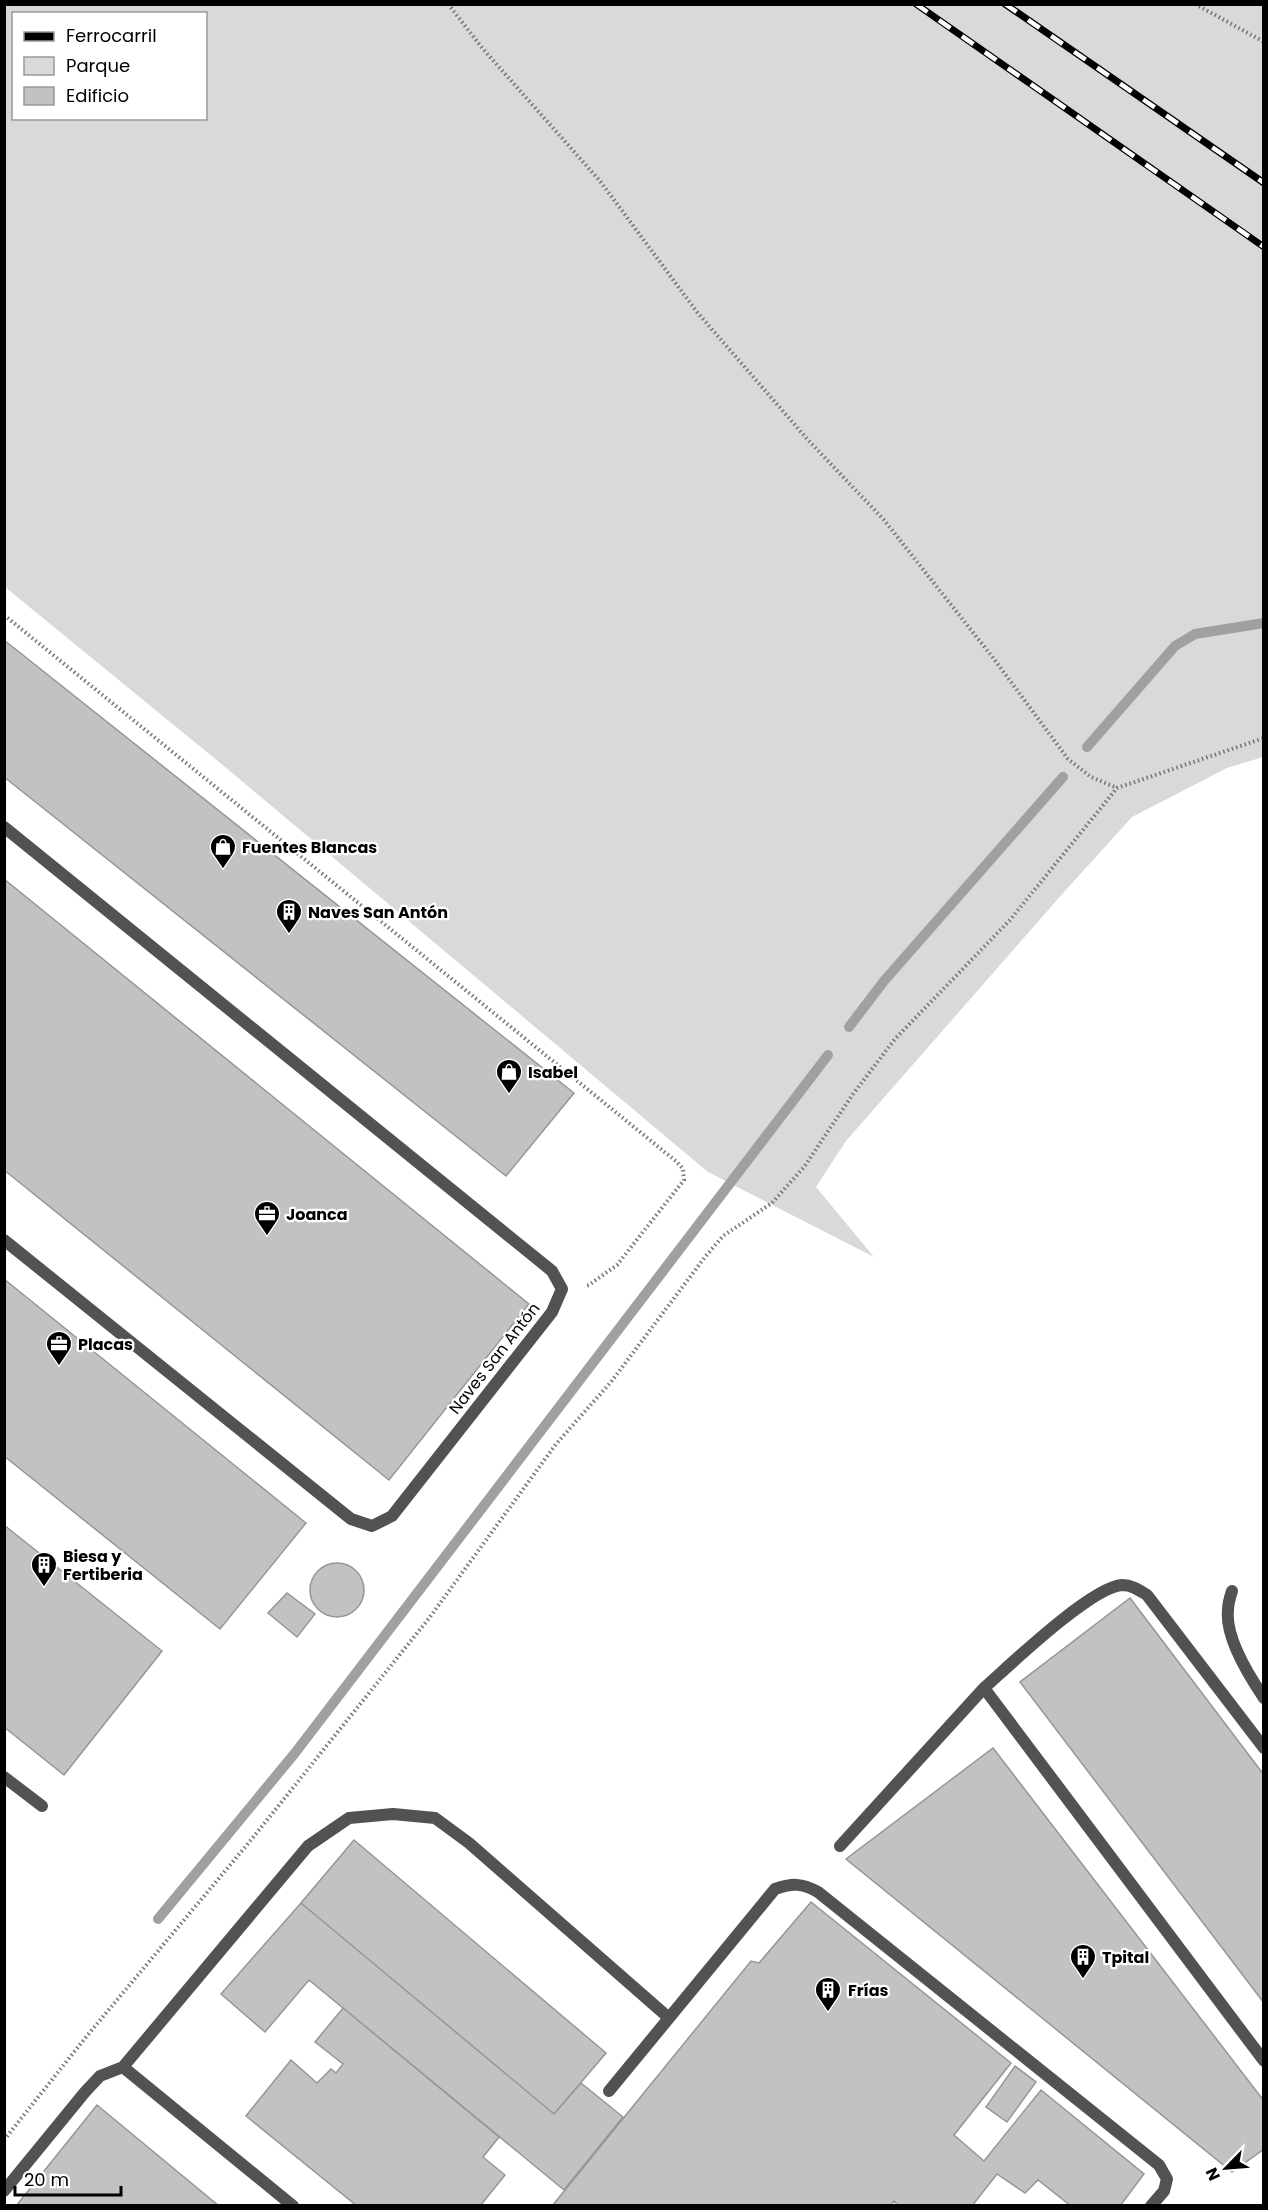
<svg xmlns="http://www.w3.org/2000/svg" width="1268" height="2210" font-family="Poppins,sans-serif">
	<style>
		.green { fill: #d9d9d9; fill-rule: evenodd }
		.lines { fill: none; stroke-linecap: round; stroke-linejoin: round }
		.stream { stroke: #a0a0a0; stroke-width: 10 }
		.building { fill: #c2c2c2; stroke: #969696; stroke-width: 1.5 }
		.path { stroke: #747474; stroke-width: 4; stroke-dasharray: 1.5 3; stroke-linecap: butt }
		.service { stroke: #525252; stroke-width: 12 }
		.rail-casing { stroke: #000; stroke-width: 7 }
		.rail { stroke: #fff; stroke-width: 4.5; stroke-dasharray: 14; stroke-linecap: butt }
		.labels { text-anchor: middle; stroke-width: 4.5; stroke-linejoin: round; paint-order: stroke }
		.poi-label { font-size: 16px; font-weight: bold; fill: #000; stroke: #fff; text-anchor: start }
		.street-label { font-size: 16px; fill: #000; stroke: #fff }
	</style>
	<rect width="100%" height="100%" fill="#fff"/>
	<path class="green" d="M4 5H1263V757L1227 768 1132 817 1064 892 846 1141 816 1187 874 1257 708 1172 219 762 5 587ZM14 14H206V118H14Z"/>
	<g class="lines">
		<path class="stream" d="M1087 747 1175 646 1195 634 1264 623
			M849 1027 884 981 1063 777
			M158 1919 295 1753 828 1055"/>
	</g>
	<path class="building" d="M4 640 574 1093 506 1176 4 777Z
		M4 879 529 1304 389 1480 4 1170Z
		M4 1279 306 1523 220 1629 4 1456Z
		M4 1525 162 1651 64 1775 4 1727Z
		M310 1590a27 27 0 1 1 54 0a27 27 0 1 1-54 0Z
		M287 1593 315 1614 297 1637 268 1613Z
		M1130 1598 1264 1775V2003L1020 1682Z
		M993 1748 1264 2101V2149L1232 2172 846 1859Z
		M354 1840 606 2053 554 2114 301 1903Z
		M811 1902 1011 2063 954 2135 984 2161 1041 2090 1144 2174 1120 2206H1071L1038 2180 1025 2193 997 2174 972 2206H899L894 2201 890 2206H552L751 1961 759 1963Z
		M301 1903 554 2114 581 2083 623 2117 564 2190 309 1980 265 2032 221 1994Z
		M343 2008 499 2137 483 2157 505 2175 480 2206H357L246 2116 291 2060 317 2083 331 2069 336 2073 343 2064 315 2042Z
		M1015 2066 1036 2082 1007 2122 986 2107Z
		M97 2105 219 2206H16Z"/>
	<g class="lines">
		<path class="path" d="M448 4 483 49 600 181 697 312 808 440 884 520 994 659 1068 759 1091 777 1117 788
			M1195 4 1264 42
			M4 615 677 1162 683 1169 684 1180 617 1265 589 1285 585 1286
			M4 2140 86 2037 251 1840 430 1617 556 1444 611 1382 705 1257 723 1236 772 1203 804 1167 853 1094 895 1039 1010 920 1117 788 1264 738"/>
		<path class="service" d="M4 827 552 1271 562 1289 552 1312 392 1516 372 1526 351 1519 4 1240
			M1232 1591C1230 1597 1228 1604 1228 1610 1225 1637 1249 1676 1264 1698
			M1264 1748 1147 1595C1139 1590 1132 1585 1122 1585 1091 1587 1009 1666 984 1688L1264 2061
			M4 1777 42 1806
			M840 1846 984 1688
			M609 2091 775 1889C792 1883 802 1883 818 1892L1159 2165 1167 2179 1164 2191 1151 2206
			M4 2191 85 2092 100 2076 123 2067
			M293 2206 123 2067 308 1846 349 1818 393 1814 435 1818 469 1843 669 2018"/>
		<defs>
			<path id="rail" d="M916 4 1264 247
				M1005 4 1264 183"/>
		</defs>
		<use href="#rail" class="rail-casing"/>
		<use href="#rail" class="rail"/>
	</g>
	<defs>
		<symbol id="shop-pin" viewBox="-11 -11 22 30"><path d="M0 17L-7.5 6A9.5 9.5 0 1 1 7.5 6Z" fill="#000" stroke="#fff"/><path d="M-5-2.5h2.3a2.7 3.5 0 0 1 5.4 0H5L5.5 6h-11ZM-1.5-2.5h3a1.5 2.3 0 0 0-3 0Z" fill="#fff"/></symbol>
		<symbol id="building-pin" viewBox="-11 -11 22 30"><path d="M0 17L-7.5 6A9.5 9.5 0 1 1 7.5 6Z" fill="#000" stroke="#fff"/><path d="M-4-6H4V6H1V3H-1V6H-4ZM-2.5-4.3h1.7v1.8h-1.7ZM.8-4.3h1.7v1.8H.8ZM-2.5-1h1.7V.8h-1.7ZM.8-1h1.7V.8H.8Z" fill="#fff"/></symbol>
		<symbol id="office-pin" viewBox="-11 -11 22 30"><path d="M0 17L-7.5 6A9.5 9.5 0 1 1 7.5 6Z" fill="#000" stroke="#fff"/><path d="M-6-3h4V-5.5h4V-3h4V5H-6ZM-1-4.5V-3h2v-1.5ZM-6 0V1H6V0Z" fill="#fff"/></symbol>
	</defs>
	<g fill-rule="evenodd">
		<use href="#shop-pin" x="208" y="832" width="30" height="40"/>
		<use href="#building-pin" x="274" y="897" width="30" height="40"/>
		<use href="#shop-pin" x="494" y="1057" width="30" height="40"/>
		<use href="#office-pin" x="252" y="1199" width="30" height="40"/>
		<use href="#office-pin" x="44" y="1329" width="30" height="40"/>
		<use href="#building-pin" x="29" y="1550" width="30" height="40"/>
		<use href="#building-pin" x="1068" y="1942" width="30" height="40"/>
		<use href="#building-pin" x="813" y="1975" width="30" height="40"/>
	</g>
	<g class="labels">
		<g class="poi-label">
			<text x="242" y="853">Fuentes Blancas</text>
			<text x="308" y="918">Naves San Antón</text>
			<text x="528" y="1078">Isabel</text>
			<text x="286" y="1220">Joanca</text>
			<text x="78" y="1350">Placas</text>
			<text x="63" y="1562">Biesa y<tspan x="63" dy="18">Fertiberia</tspan></text>
			<text x="1102" y="1963">Tpital</text>
			<text x="848" y="1996">Frías</text>
		</g>
		<g class="street-label">
			<text transform="translate(494 1358) rotate(-52)" y="6">Naves San Antón</text>
		</g>
	</g>
	<rect width="1268" height="2210" fill="none" stroke="#000000" stroke-width="12"/>
	<rect x="12" y="12" width="195" height="108" fill="#ffffff" stroke="#999999" stroke-width="1.5"/>
	<rect x="24" y="32" width="30" height="9" fill="#000000" stroke="#999999" stroke-width="1.5"/>
	<text x="66" y="42" font-size="18" fill="#000000">Ferrocarril</text>
	<rect x="24" y="57" width="30" height="18" fill="#d9d9d9" stroke="#999999" stroke-width="1.5"/>
	<text x="66" y="72" font-size="18" fill="#000000">Parque</text>
	<rect x="24" y="87" width="30" height="18" fill="#c2c2c2" stroke="#999999" stroke-width="1.5"/>
	<text x="66" y="102" font-size="18" fill="#000000">Edificio</text>
	<g transform="translate(1226 2168) rotate(245)" stroke="#ffffff" stroke-width="4.5" paint-order="stroke">
	<path d="M0-4.5L10 22L0 15L-10 22Z" fill="#000000"/>
	<text y="-9" font-size="16" font-weight="bold" text-anchor="middle" fill="#000000">N</text>
	</g>
	<path d="M15 2186v9h106v-9" fill="none" stroke="#000000" stroke-width="3"/>
	<text x="24" y="2186" font-size="18" fill="#000000" stroke="#ffffff" stroke-width="4.5" paint-order="stroke">20 m</text>
</svg>
